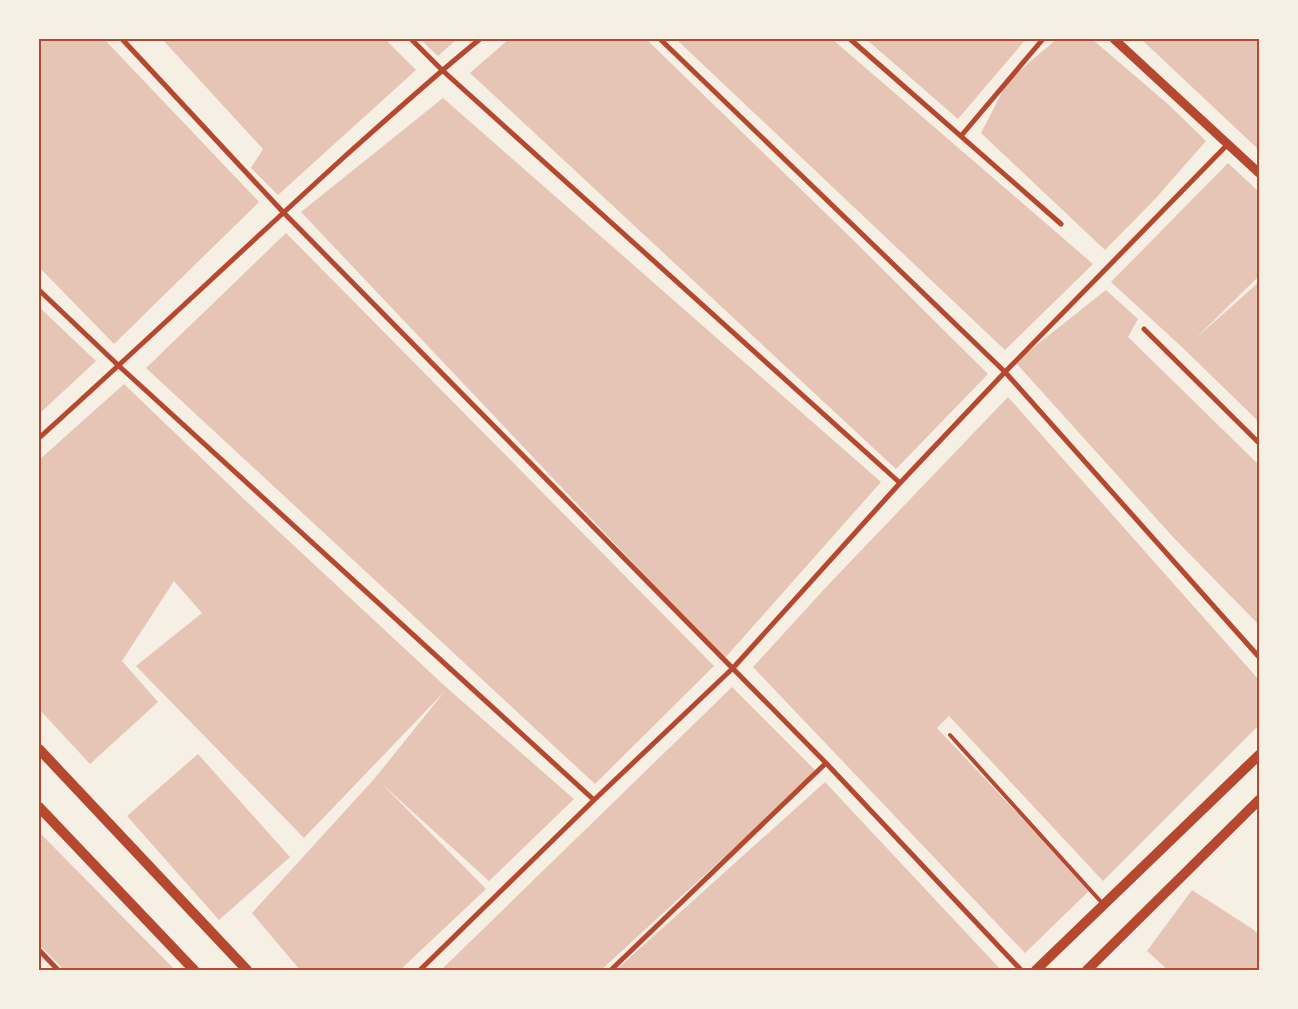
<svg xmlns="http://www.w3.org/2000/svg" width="1298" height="1009" font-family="'Titillium Web',sans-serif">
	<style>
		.building { fill: #e6c5b7 }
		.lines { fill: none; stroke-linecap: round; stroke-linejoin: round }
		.service { stroke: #b5482f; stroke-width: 4 }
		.minor { stroke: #b5482f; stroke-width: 5 }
		.tertiary { stroke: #b5482f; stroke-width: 9 }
		.secondary { stroke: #b5482f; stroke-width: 10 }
		.neatline { fill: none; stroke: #b5482f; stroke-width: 2 }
	</style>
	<rect width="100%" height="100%" fill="#f6efe4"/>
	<path class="building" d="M39 39H104L259 202 114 344 39 267Z
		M162 39H385L416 70 278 195 251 168 263 149Z
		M420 39H457L438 56Z
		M509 39H646L850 237 988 374 896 469 470 73Z
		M676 39H832L1093 264 1005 350Z
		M866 39H1026L958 119Z
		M1057 39H1092L1169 105 1206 141 1156 198 1105 250 981 133 1009 79Z
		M1141 39H1259V150Z
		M443 98 881 482 724 659 301 212Z
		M1228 163 1259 192V276L1195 339 1259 282V422L1184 349 1111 282Z
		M286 233 714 666 595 784 146 368Z
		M1106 290 1138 319 1128 337 1259 465V625L1173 537 1015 362Z
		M39 307 96 361 39 414Z
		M124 384 246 501 447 688 574 799 489 881 382 784 486 889 400 970H300L252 913 375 778 445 691 304 838 136 666 202 613 174 581 122 661 158 702 90 764 39 709V460Z
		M1008 397 1259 680V725L1103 881 949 716 937 728 1090 890 1025 953 753 667 828 585Z
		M732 687 817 772 601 970H441Z
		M198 754 290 857 219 920 127 816Z
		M825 782 1001 970H616Z
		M39 832 175 970H64L39 944Z
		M1192 890 1254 930 1259 935V970H1168L1147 951Z"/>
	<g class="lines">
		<path class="service" d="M950 735 1103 904"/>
		<path class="minor" d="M122 39 283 212 826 763 1021 970
			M411 39 442 70 900 483
			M660 39 1005 372 1259 657
			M850 39 1061 224
			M961 136 1043 39
			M39 290 119 366 594 800
			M1144 329 1259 443
			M39 438C141 346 241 251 343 158 388 118 433 77 480 39
			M39 950 58 970
			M420 970 594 800 733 668 900 483 1005 372 1228 144
			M611 970 826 763"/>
		<path class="tertiary" d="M1114 39 1259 173"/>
		<path class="secondary" d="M39 749 247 970
			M39 807 194 970
			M1036 970 1259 755
			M1087 970 1259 800"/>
	</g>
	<rect width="1298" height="1009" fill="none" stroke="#f6efe4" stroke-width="80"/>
	<rect x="40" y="40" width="1218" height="929" class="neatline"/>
</svg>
